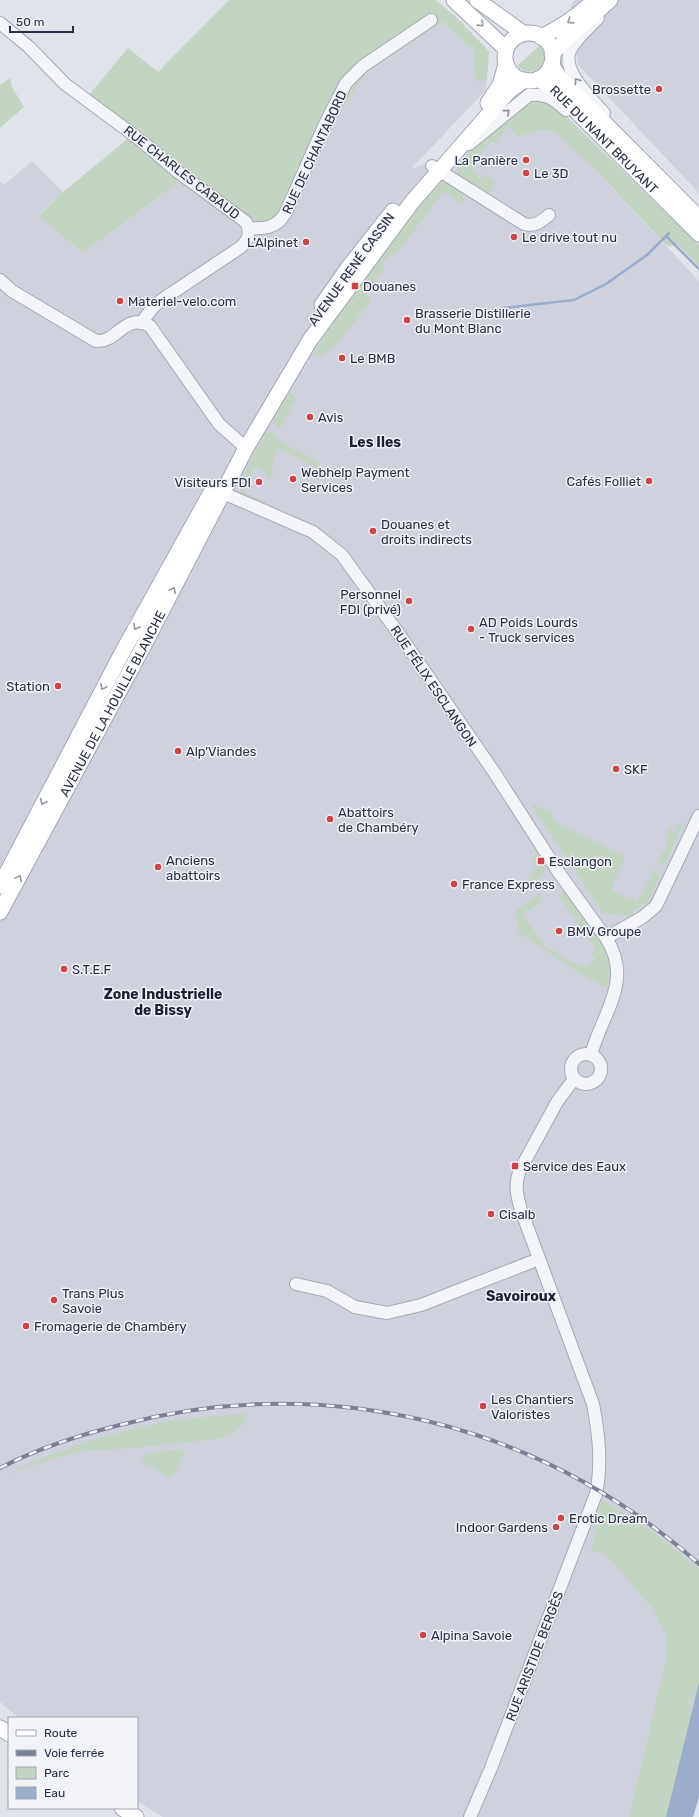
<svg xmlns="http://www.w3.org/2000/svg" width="699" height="1817" font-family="Rubik,sans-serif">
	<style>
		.built { fill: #cfd2dc }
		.green { fill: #c4d4c2 }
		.water { fill: #9badca }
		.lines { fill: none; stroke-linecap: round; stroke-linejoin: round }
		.stream { stroke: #9badca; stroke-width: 2.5 }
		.minor-casing { stroke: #a6a9b4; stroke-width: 14 }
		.major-casing { stroke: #a0a6b6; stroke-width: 17 }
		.minor { stroke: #f4f5f8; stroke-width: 12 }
		.major { stroke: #fff; stroke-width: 15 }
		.rail-casing { stroke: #7a8194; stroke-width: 4 }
		.rail { stroke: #f1f3f7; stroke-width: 2.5; stroke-dasharray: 8; stroke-linecap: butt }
		.oneway { stroke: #9497a0 }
		.oneway2 { stroke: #8e929d }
		.poi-dot { fill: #d04449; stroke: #f1f3f7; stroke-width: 1.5 }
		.labels { text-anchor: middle; stroke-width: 3; stroke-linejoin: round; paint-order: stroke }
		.poi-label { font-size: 13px; fill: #292f42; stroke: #f1f3f7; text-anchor: start }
		.street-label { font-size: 13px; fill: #292f42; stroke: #f1f3f7 }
		.neighbourhood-label { font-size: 14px; font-weight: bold; fill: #1b2033; stroke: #f1f3f7 }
	</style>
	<rect width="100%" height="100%" fill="#e1e3ea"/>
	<path class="built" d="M575 0H699V193L578 65 571 5Z
		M443 22 473 50 476 81H487L486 90 411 169 473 148 515 117 548 126 562 135 699 281V1587L636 1817H163L137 1801V1718H19L0 1702V181L4 185 32 161 63 192 39 215 83 253 191 173 250 219 314 160 336 118 367 72Z"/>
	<path class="green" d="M229 0H435L454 15 489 51 487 81H476L473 50 443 22 367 72 336 118 314 160 280 213 265 224 250 219 191 173 83 253 39 216 63 192 136 132 89 95 128 48 158 72Z
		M540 45C553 64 534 81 517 66Z
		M10 78 12 87 24 107 0 128V85Z
		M541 98 553 105 570 120 699 245V266L678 245 667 246 597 172 556 133 547 130 534 131 519 137 508 126 494 143 491 141 484 148 473 171 477 173 481 180 484 174 494 180C494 186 493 193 486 195L458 176 457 165 525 101Z
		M444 183 450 184 462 191 464 201 460 203 444 191 400 249 395 254H391L383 263 385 267 366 294 372 299C363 311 331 358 316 357L314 353 337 315 402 227 434 187Z
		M290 393 297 397 280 428 273 423C271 415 283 396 290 393Z
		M267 431 277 435 275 438 321 463 318 469 278 448 272 464 273 476 267 479 265 472 255 466 249 476 252 478 244 492 265 502 263 504 242 494 238 483Z
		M530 803 551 812 555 821 625 857 611 890 637 902 654 869 660 877 648 901 634 911 633 916 605 914 602 912Z
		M678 823 683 825 664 866 656 862 667 846 668 826 672 827 671 832 673 833Z
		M537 850 541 852 548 865 543 875 522 890 518 886 520 880 526 883 536 864 531 861 535 854 533 852Z
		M565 892 569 893 610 953 613 960 610 990 581 974 519 933 515 911 540 893 544 900 523 914 548 951 553 949 558 954 579 966 581 964 584 968 596 960 591 953 596 950 558 895Z
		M247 1413C245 1426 234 1434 222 1438L135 1448 82 1451 45 1461 5 1475C54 1451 105 1434 159 1423 188 1418 218 1416 247 1413Z
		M180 1449 185 1453 173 1476 170 1477 148 1465 140 1458 148 1454Z
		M602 1500 656 1534 699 1569V1682L666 1817H629L667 1656 666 1636 653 1609 617 1567 605 1555 590 1549 596 1533 592 1524Z"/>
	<path class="water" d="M699 1682V1797L693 1817H666Z"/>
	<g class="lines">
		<path class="stream" d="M666 236 699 269
			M503 308 574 300 606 284 647 255 669 233"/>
		<defs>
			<path id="minor" d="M598 18C589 28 575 39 570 51 561 71 592 99 604 113
				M0 23 29 47 65 84 139 139 178 172 246 222C251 232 249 239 241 247L163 299 153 307 142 322
				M469 144 529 95C546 93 554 99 566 110
				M432 166 524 224C535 227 540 222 549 215
				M249 228C265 229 276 228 285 214L326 122 346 83 363 66 431 20
				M0 280 12 291 96 341C118 343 124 312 150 326L219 424 246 448
				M214 489 313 532 342 555 401 637 494 772 557 870 606 938C634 981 602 1013 591 1055
				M606 938 643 917 656 906 699 816
				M571 1069a15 15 0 1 1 30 0a15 15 0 1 1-30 0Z
				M296 1284 327 1291 355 1307 387 1313 421 1305 539 1259
				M470 1817 491 1768 596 1494C602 1464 599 1435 593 1404L521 1210C517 1196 514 1184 520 1170L557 1102 574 1079"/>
			<g id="major">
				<path d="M454 0 506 49"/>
				<path d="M477 0 523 33"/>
				<circle cx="529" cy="57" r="24"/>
				<path d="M541 37C562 27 579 15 595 0"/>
				<path d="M552 54 565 40 610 0"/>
				<path d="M551 65 560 78 699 218"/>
				<path id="s1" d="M538 79 553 88 699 234"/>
				<path d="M488 103 500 85 506 64"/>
				<path d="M322 305 348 268 393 211"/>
				<path d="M0 886 122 653 214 487"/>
				<path id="s2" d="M0 912 143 647 246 448 310 340 412 202 509 91 524 80"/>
				<path d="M0 1728 9 1734"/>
				<path d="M122 1808 136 1817"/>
			</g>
		</defs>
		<use href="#minor" class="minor-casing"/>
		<use href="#major" class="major-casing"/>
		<use href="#minor" class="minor"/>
		<use href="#major" class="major"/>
		<defs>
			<path id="rail" d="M0 1468C37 1449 79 1435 120 1425 326 1371 539 1422 699 1564"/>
		</defs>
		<use href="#rail" class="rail-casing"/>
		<use href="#rail" class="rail"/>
	</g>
	<defs><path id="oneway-chevron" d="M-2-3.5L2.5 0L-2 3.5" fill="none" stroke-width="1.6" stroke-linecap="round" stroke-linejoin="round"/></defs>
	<g class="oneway">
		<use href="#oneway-chevron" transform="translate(570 21) rotate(147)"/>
		<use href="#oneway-chevron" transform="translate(481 24) rotate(44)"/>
		<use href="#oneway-chevron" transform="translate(173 590) rotate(-62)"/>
		<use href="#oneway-chevron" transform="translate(136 627) rotate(119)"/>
		<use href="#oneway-chevron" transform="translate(103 687) rotate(118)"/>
		<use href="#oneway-chevron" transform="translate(43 802) rotate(117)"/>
		<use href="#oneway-chevron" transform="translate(19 878) rotate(-62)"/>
	</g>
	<g class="oneway2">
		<use href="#oneway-chevron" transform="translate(577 81) rotate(-126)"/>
		<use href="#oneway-chevron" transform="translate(507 112) rotate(-40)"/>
	</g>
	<g class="poi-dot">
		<circle cx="659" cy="89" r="4"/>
		<circle cx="526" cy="160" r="4"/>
		<circle cx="526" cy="173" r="4"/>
		<circle cx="514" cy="237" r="4"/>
		<circle cx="306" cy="242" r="4"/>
		<rect x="351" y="282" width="8" height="8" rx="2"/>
		<circle cx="120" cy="301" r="4"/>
		<circle cx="407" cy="320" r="4"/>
		<circle cx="342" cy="358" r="4"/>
		<circle cx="310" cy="417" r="4"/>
		<circle cx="293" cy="479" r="4"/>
		<circle cx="649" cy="481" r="4"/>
		<circle cx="259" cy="482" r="4"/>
		<circle cx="373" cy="531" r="4"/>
		<circle cx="409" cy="601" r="4"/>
		<circle cx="471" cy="629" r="4"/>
		<circle cx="58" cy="686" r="4"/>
		<circle cx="178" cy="751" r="4"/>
		<circle cx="616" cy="769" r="4"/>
		<circle cx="330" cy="819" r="4"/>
		<rect x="537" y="857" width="8" height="8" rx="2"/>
		<circle cx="158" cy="867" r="4"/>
		<circle cx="454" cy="884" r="4"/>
		<circle cx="559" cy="931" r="4"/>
		<circle cx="64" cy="969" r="4"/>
		<rect x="511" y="1162" width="8" height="8" rx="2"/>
		<circle cx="491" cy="1214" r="4"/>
		<circle cx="54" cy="1300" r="4"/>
		<circle cx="26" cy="1326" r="4"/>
		<circle cx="483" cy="1406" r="4"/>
		<circle cx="561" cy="1518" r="4"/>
		<circle cx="556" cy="1527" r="4"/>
		<circle cx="423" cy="1635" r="4"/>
	</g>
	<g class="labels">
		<g class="poi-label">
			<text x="651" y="94" text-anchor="end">Brossette</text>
			<text x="518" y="165" text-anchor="end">La Panière</text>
			<text x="534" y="178">Le 3D</text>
			<text x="522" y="242">Le drive tout nu</text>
			<text x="298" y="247" text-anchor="end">L’Alpinet</text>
			<text x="363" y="291">Douanes</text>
			<text x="128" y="306">Materiel-velo.com</text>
			<text x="415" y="318">Brasserie Distillerie<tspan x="415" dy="15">du Mont Blanc</tspan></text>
			<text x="350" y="363">Le BMB</text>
			<text x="318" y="422">Avis</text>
			<text x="301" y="477">Webhelp Payment<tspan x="301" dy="15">Services</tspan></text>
			<text x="641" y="486" text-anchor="end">Cafés Folliet</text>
			<text x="251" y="487" text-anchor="end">Visiteurs FDI</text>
			<text x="381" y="529">Douanes et<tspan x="381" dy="15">droits indirects</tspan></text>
			<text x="401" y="599" text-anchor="end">Personnel<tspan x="401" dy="15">FDI (privé)</tspan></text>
			<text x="479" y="627">AD Poids Lourds<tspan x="479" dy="15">- Truck services</tspan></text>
			<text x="50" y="691" text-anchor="end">Station</text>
			<text x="186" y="756">Alp'Viandes</text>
			<text x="624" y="774">SKF</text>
			<text x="338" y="817">Abattoirs<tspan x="338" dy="15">de Chambéry</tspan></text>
			<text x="166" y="865">Anciens<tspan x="166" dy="15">abattoirs</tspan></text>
			<text x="549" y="866">Esclangon</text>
			<text x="462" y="889">France Express</text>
			<text x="567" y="936">BMV Groupe</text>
			<text x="72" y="974">S.T.E.F</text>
			<text x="523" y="1171">Service des Eaux</text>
			<text x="499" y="1219">Cisalb</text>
			<text x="62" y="1298">Trans Plus<tspan x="62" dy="15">Savoie</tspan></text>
			<text x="34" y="1331">Fromagerie de Chambéry</text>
			<text x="491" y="1404">Les Chantiers<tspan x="491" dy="15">Valoristes</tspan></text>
			<text x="569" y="1523">Erotic Dream</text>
			<text x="548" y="1532" text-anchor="end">Indoor Gardens</text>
			<text x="431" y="1640">Alpina Savoie</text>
		</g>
		<g class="street-label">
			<text dy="5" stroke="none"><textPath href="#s1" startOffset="90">RUE DU NANT BRUYANT</textPath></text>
			<text transform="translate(314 152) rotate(-65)" y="5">RUE DE CHANTABORD</text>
			<text transform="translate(182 172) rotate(38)" y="5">RUE CHARLES CABAUD</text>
			<text transform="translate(351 269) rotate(-54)" y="5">AVENUE RENÉ CASSIN</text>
			<text transform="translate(434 686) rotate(56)" y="5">RUE FÉLIX ESCLANGON</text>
			<text dy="5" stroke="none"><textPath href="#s2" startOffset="237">AVENUE DE LA HOUILLE BLANCHE</textPath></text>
			<text transform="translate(534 1656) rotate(-69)" y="5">RUE ARISTIDE BERGÈS</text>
		</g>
		<g class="neighbourhood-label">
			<text x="375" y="447">Les Iles</text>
			<text x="163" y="999">Zone Industrielle<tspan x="163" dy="16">de Bissy</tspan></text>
			<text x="521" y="1301">Savoiroux</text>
		</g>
	</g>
	<rect x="8" y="1717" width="130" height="92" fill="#f1f3f7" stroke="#a1a5af"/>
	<rect x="16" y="1730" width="20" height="6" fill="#ffffff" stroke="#a1a5af"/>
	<text x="44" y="1737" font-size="12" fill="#292f42">Route</text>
	<rect x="16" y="1750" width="20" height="6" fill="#7a8194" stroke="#a1a5af"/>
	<text x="44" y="1757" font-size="12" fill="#292f42">Voie ferrée</text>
	<rect x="16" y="1767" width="20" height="12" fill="#c4d4c2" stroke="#a1a5af"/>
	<text x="44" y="1777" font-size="12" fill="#292f42">Parc</text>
	<rect x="16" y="1787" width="20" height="12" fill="#9badca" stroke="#a1a5af"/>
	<text x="44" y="1797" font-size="12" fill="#292f42">Eau</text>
	<path d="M10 26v6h63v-6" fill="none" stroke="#292f42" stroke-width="2"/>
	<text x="16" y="26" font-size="12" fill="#292f42" stroke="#f1f3f7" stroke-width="3" paint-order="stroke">50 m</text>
</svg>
